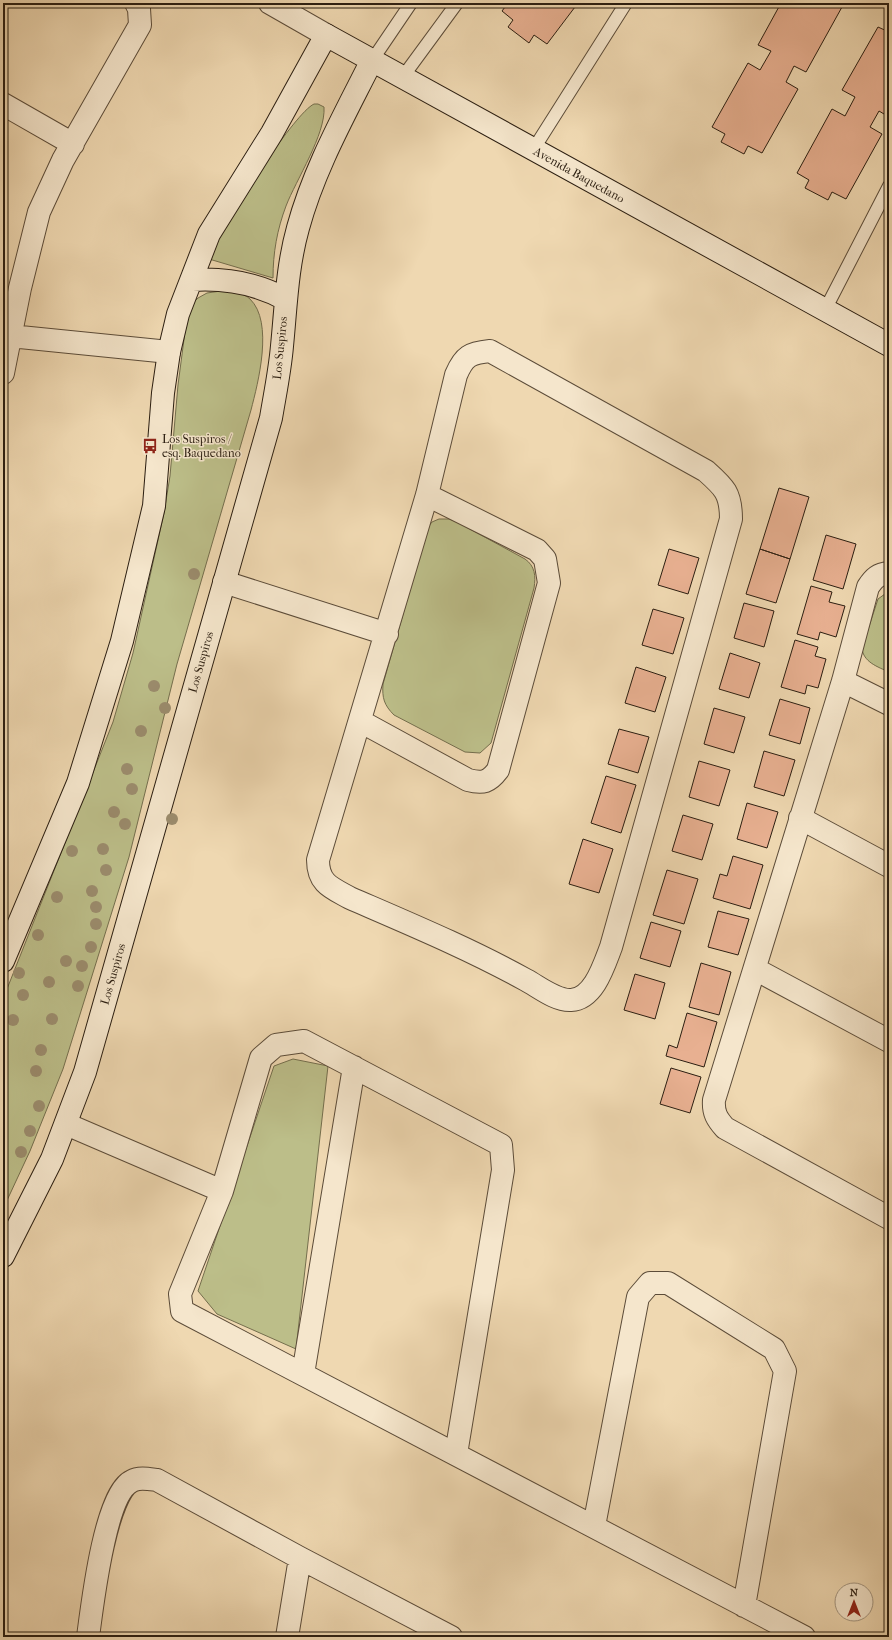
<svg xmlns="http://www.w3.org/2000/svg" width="892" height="1640" font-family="'IM FELL French Canon',serif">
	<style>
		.green { fill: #bcbe89; stroke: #746e4d }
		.building { fill: #e8b091; stroke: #2b1e11 }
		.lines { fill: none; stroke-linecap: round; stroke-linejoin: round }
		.lane-casing { stroke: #5c4c39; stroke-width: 14 }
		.street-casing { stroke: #5c4c39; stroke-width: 24 }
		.secondary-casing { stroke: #2b1e11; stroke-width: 24 }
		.lane { stroke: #f5e6cc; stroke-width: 12 }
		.street { stroke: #f5e6cc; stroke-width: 22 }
		.secondary { stroke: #f5e6cc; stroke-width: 22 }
		.tree { fill: #9b8c6d }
		.labels { text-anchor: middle; stroke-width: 3; stroke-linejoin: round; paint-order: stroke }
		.street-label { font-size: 12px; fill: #2b1e11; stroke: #f5e6cc }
		.poi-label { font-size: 12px; fill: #2b1e11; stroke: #f5e6cc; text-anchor: start }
	</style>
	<rect width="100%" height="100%" fill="#efd8b1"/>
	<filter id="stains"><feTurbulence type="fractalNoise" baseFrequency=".005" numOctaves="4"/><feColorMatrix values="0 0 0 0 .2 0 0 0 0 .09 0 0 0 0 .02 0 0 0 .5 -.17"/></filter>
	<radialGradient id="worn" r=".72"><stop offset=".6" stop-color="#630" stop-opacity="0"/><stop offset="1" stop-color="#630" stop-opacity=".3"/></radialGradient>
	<path class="green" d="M314 104H318L324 107C326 134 296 180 286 206 277 230 273 253 273 278L209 259C213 250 216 241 220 233 232 211 295 113 314 104Z
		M221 291C230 292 243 292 250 299 274 322 258 383 251 410L177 664 129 857 63 1069 30 1151 3 1209V999L113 722 133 653 164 513 170 476 178 385 186 324 192 304 198 298 207 293Z
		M439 519H449L457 522 525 559C535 566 536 576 534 588L491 743 480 753 465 752 394 715C384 705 382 698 383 684L428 527 432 522Z
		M889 591V672C878 667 863 662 862 648L878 599Z
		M293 1059 328 1066 296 1349 217 1314 198 1291 274 1066Z"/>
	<path class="building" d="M508 3H578L547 44 534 35 529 43 508 27 513 20 502 11Z
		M781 3H834L842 7 806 72 794 66 786 82 798 89 762 153 748 146 744 154 721 142 725 134 712 127 748 63 760 70 771 51 758 45Z
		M878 27 889 32V117L879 111 870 127 882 134 846 199 832 192 828 200 805 188 809 180 797 173 832 109 845 116 855 97 842 90Z
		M779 488 809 497 790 559 760 549Z
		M826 535 856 544 843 589 813 580Z
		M669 549 699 558 688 594 658 585Z
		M760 549 790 559 776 603 746 594Z
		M811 586 832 592 829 602 845 606 836 637 820 632 818 640 797 634Z
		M744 603 774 611 764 647 734 638Z
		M653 609 684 618 673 654 642 645Z
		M795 640 818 647 815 656 826 659 818 688 807 685 805 694 781 687Z
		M730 653 760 663 749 698 719 689Z
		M636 667 666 677 655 712 625 703Z
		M780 699 810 708 800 744 769 735Z
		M714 708 745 717 734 753 704 744Z
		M619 729 649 737 638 773 608 764Z
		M764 751 795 760 784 796 754 787Z
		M699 761 730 770 719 806 689 797Z
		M606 776 636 785 621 833 591 823Z
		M747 803 778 812 767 848 737 839Z
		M683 815 713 824 702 860 672 851Z
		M583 839 613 849 599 893 569 884Z
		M733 856 763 865 750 909 713 898 720 874 727 876Z
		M667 870 698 879 684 924 653 915Z
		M718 911 749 919 738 955 708 947Z
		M651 922 681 931 670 967 640 958Z
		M701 963 731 972 719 1015 689 1007Z
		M635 974 665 983 655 1019 624 1010Z
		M687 1013 717 1022 704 1067 666 1056 669 1045 677 1048Z
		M671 1068 701 1077 690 1113 660 1104Z"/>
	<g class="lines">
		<defs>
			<path id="lane" d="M371 62 411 3
				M402 78 457 3
				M533 150 626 3
				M825 310 889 186"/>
			<path id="street" d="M270 3 326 35
				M3 104 73 144
				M10 336 169 352
				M490 351 706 471C724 487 731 493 731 519L611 947C604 965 594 999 571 1000 556 1001 539 987 526 980 470 949 410 924 350 898 332 888 318 884 318 860L427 495 456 375C464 356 470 353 490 351Z
				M3 373 20 288 39 212 63 160 140 25 139 9 136 3
				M889 573C878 574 874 578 868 587L843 681 714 1100C713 1113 717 1119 725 1128L889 1218
				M224 582 387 634
				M843 681 889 704
				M360 721 468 780C483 784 489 782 498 770L549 583 545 559 537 550 427 495
				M800 818 889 866
				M755 969 889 1041
				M66 1124 222 1191
				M303 1374 354 1067
				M456 1454 503 1170 501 1145 304 1041 276 1045 261 1058 222 1191 180 1294 182 1311 804 1637
				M594 1526 638 1297 650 1283H668L774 1349 785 1371 744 1606
				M88 1637C92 1607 105 1493 132 1481 139 1477 149 1479 157 1480L300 1558 451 1637
				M287 1637 300 1558"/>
			<path id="secondary" d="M192 280C225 278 256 283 285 299
				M3 961 78 783 122 641 154 506 163 393 169 352 178 314 209 234 272 133 326 35 889 345
				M3 1256 52 1159 85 1072 271 418C275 394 280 370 282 346 286 306 287 267 298 228 314 169 344 116 371 62"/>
		</defs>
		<use href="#lane" class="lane-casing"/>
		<use href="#street" class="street-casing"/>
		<use href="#secondary" class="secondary-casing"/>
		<use href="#lane" class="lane"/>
		<use href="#street" class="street"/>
		<use href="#secondary" class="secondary"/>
	</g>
	<g class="tree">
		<circle cx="194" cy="574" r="6"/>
		<circle cx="154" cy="686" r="6"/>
		<circle cx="165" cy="708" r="6"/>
		<circle cx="141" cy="731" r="6"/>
		<circle cx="127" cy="769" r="6"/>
		<circle cx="132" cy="789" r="6"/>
		<circle cx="114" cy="812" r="6"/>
		<circle cx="172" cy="819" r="6"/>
		<circle cx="125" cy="824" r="6"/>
		<circle cx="103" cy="849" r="6"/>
		<circle cx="72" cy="851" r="6"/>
		<circle cx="106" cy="870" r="6"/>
		<circle cx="92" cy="891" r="6"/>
		<circle cx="57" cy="897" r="6"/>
		<circle cx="96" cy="907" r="6"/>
		<circle cx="96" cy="924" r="6"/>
		<circle cx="38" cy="935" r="6"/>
		<circle cx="91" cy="947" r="6"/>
		<circle cx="66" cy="961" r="6"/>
		<circle cx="82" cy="966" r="6"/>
		<circle cx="19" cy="973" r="6"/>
		<circle cx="49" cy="982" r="6"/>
		<circle cx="78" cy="986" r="6"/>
		<circle cx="23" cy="995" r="6"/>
		<circle cx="52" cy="1019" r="6"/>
		<circle cx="13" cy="1020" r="6"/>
		<circle cx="41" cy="1050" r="6"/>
		<circle cx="36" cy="1071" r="6"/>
		<circle cx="39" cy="1106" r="6"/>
		<circle cx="30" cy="1131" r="6"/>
		<circle cx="21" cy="1152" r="6"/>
	</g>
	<defs>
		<symbol id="bus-bare" viewBox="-9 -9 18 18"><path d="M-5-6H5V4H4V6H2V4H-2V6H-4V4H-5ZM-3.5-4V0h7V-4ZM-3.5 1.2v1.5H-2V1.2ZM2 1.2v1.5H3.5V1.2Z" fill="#8f2418" stroke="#f5e6cc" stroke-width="2.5" paint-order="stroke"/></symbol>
	</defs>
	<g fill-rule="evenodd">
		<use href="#bus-bare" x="139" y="435" width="22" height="22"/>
	</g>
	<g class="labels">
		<g class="street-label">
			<text transform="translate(579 175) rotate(29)" y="4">Avenida Baquedano</text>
			<text transform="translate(280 348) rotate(-84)" y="4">Los Suspiros</text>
			<text transform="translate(201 662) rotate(-74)" y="4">Los Suspiros</text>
			<text transform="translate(113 974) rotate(-74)" y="4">Los Suspiros</text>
		</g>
		<g class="poi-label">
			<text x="162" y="443">Los Suspiros /<tspan x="162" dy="14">esq. Baquedano</tspan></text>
		</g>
	</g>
	<rect width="892" height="1640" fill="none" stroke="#efd8b1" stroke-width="16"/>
	<rect x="4" y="4" width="884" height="1632" fill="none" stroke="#2b1e11" stroke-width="2"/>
	<rect x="8" y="8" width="876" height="1624" fill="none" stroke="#2b1e11"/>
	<g transform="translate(854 1602)"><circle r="19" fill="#f5e6cc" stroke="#a49681"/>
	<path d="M0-3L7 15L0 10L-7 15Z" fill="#8f2418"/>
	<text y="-6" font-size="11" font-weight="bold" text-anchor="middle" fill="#2b1e11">N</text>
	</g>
	<rect width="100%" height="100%" filter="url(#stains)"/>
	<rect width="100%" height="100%" fill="url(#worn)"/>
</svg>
